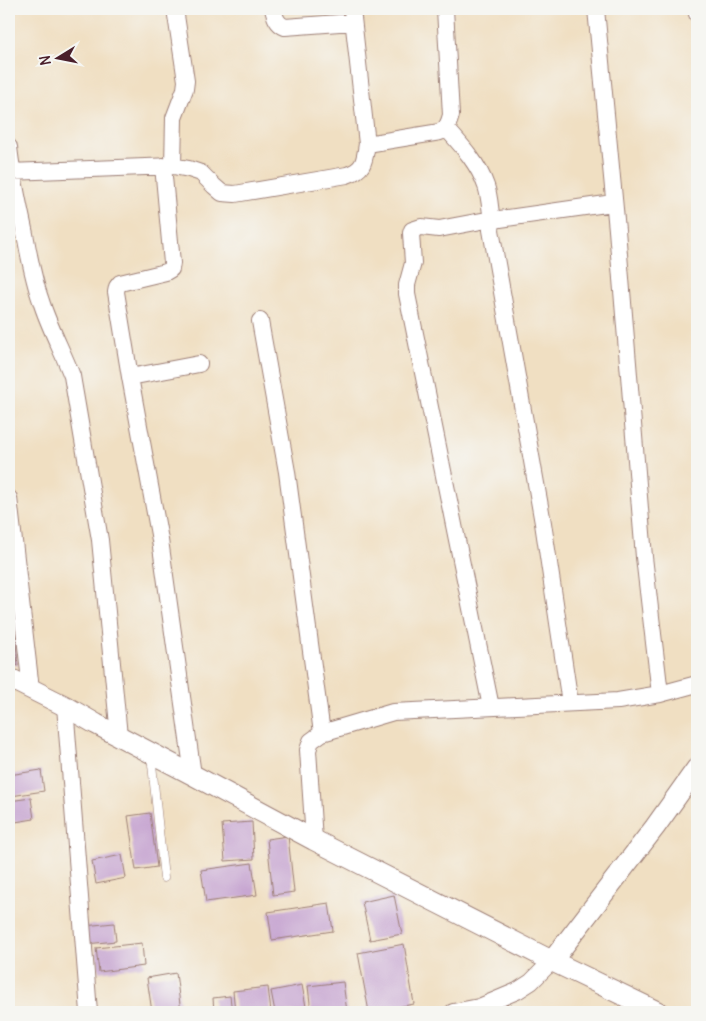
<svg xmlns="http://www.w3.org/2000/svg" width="706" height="1021" font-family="Delius,sans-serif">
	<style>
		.building { fill: #c8a7d2 }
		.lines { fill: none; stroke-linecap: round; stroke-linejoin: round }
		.service-casing { stroke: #9d7f76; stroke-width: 9 }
		.minor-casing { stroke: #9d7f76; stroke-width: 18 }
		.tertiary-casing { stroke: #9d7f76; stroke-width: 22 }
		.service { stroke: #fff; stroke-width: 8 }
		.minor { stroke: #fff; stroke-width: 16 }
		.tertiary { stroke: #fff; stroke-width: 20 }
	</style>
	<rect width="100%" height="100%" fill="#f6f6f2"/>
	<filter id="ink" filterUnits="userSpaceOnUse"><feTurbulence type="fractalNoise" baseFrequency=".02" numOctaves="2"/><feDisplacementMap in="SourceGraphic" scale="10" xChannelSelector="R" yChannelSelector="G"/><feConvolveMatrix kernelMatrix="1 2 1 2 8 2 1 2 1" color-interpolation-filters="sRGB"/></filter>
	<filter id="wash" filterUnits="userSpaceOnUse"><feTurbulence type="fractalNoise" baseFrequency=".0096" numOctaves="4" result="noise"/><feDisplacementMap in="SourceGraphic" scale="20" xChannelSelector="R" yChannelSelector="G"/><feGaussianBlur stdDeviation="1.12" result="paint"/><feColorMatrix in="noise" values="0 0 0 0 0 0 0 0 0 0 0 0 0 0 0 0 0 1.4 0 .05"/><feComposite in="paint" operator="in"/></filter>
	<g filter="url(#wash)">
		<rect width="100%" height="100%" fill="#f0dfc2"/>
		<g id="blocks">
			<path class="building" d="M13 607 18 666 9 662V608Z
				M41 770 44 791 11 796 9 775Z
				M31 798 34 819 9 823V801Z
				M150 813 157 867 136 870 128 816Z
				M252 822 254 859 225 861 222 824Z
				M288 836 294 892 273 895 267 839Z
				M122 855 126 878 96 884 92 861Z
				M252 863 257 895 206 902 201 870Z
				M394 895 402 934 370 940 362 902Z
				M329 903 333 931 272 940 268 912Z
				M114 923 116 941 86 944 84 926Z
				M142 943 144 966 99 972 96 948Z
				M404 944 414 1004 369 1012 358 953Z
				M176 973 181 1012H152L147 978Z
				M343 982 347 1012H311L308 986Z
				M302 985 307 1012H275L271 991Z
				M268 987 271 1012H235L233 991Z
				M230 996 232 1012H214L213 998Z"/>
		</g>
	</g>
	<g filter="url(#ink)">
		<use href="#blocks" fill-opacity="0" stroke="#9d7f76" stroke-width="1"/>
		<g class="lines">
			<defs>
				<path id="service" d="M151 755 164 878"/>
				<path id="minor" d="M273 9C275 17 277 24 285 27L353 22
					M596 9 617 230 644 557 660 694
					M696 9 697 14
					M446 128C462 146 478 163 486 186 490 197 490 210 492 221
					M367 144 440 132C447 128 449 123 451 115L445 9
					M9 147C12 176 19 205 25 234 29 256 33 279 41 301 49 327 62 350 72 376L100 540 119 736
					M163 166 172 263 171 269 166 272 120 283 117 287 116 292 130 377 160 540 193 775
					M173 166 174 118 185 89 186 81 175 9
					M9 172 173 166 189 169 201 173 214 186 222 193 235 194 347 175C365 169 364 161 367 144L352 9
					M260 321 287 472 322 733
					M130 377 199 364
					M9 498 31 689
					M570 703 543 523 491 230 492 221 500 219 613 203
					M65 706 89 1012
					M491 707 407 294V285L413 263 411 233 412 230 421 227 439 229 492 219
					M314 840 308 750 311 741 322 733 393 712 618 701 660 694 697 684
					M453 1012 479 1007 517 991 531 982 552 961"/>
				<path id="tertiary" d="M9 678 65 706 96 724 193 775 314 840 552 961 658 1012
					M552 961 655 827 697 768"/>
			</defs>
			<use href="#service" class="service-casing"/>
			<use href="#minor" class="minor-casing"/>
			<use href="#tertiary" class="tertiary-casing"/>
			<use href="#service" class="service"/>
			<use href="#minor" class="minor"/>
			<use href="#tertiary" class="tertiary"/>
		</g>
	</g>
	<rect width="706" height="1021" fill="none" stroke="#f6f6f2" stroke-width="30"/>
	<g transform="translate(58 58) rotate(260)" stroke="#f6f6f2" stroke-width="4" paint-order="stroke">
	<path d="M0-4L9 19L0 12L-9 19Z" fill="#4a1f2b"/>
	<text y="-8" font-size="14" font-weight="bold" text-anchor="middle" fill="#4a1f2b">N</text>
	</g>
</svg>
